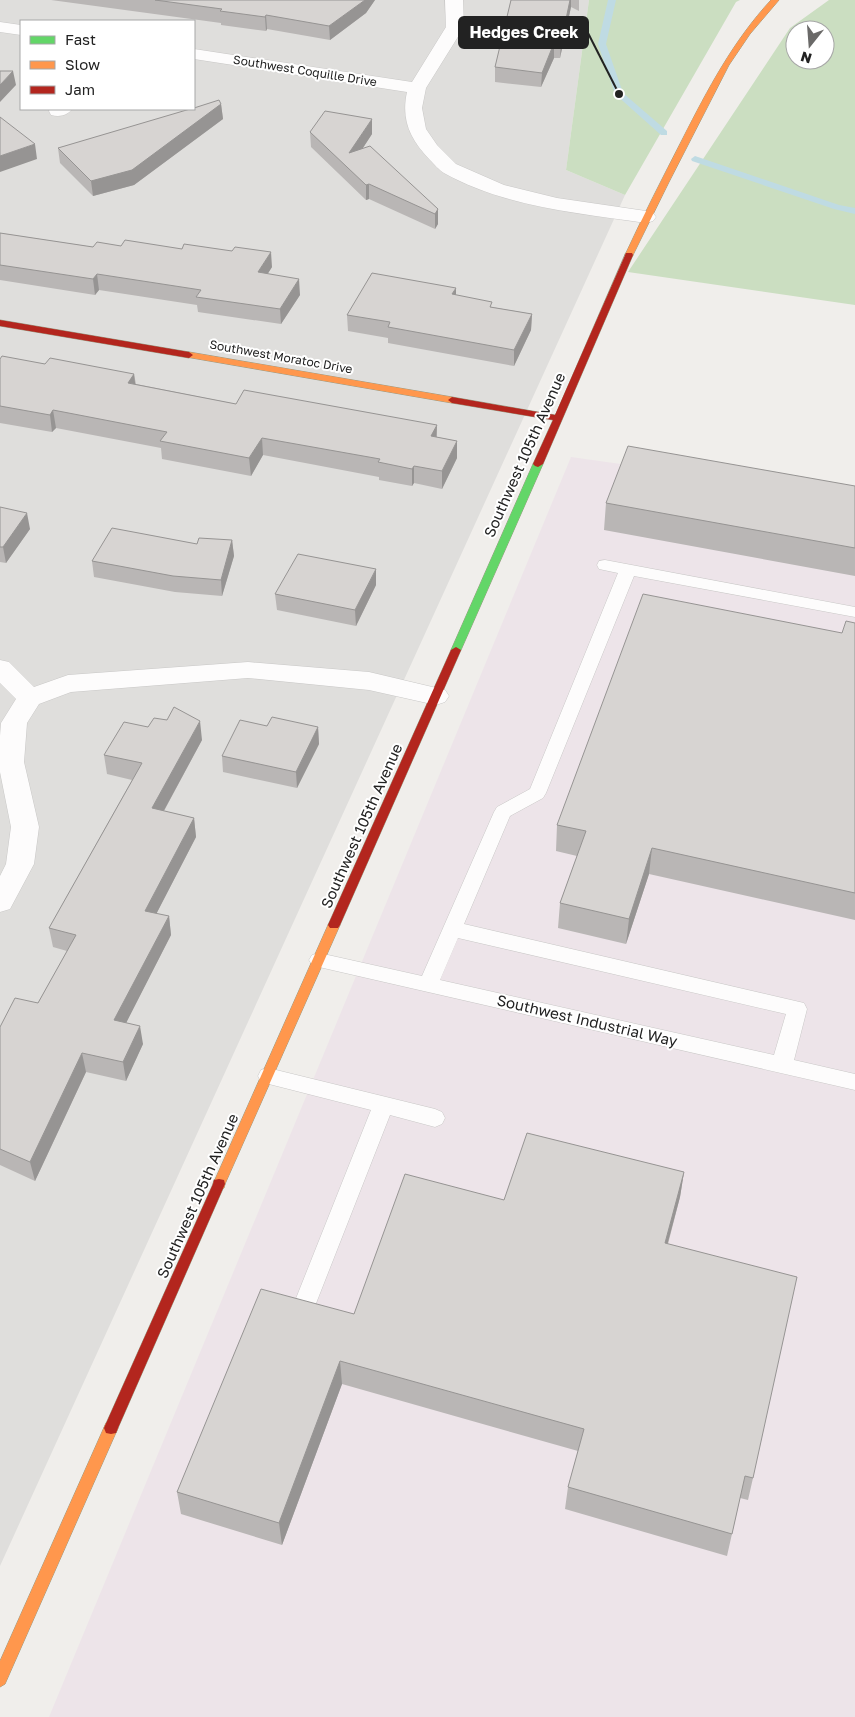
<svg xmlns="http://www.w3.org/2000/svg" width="855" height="1717" font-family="'Golos Text',sans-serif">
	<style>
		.residential { fill: #dfdedc; fill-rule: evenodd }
		.industrial { fill: #ede4e9 }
		.forest { fill: #cbdec1; fill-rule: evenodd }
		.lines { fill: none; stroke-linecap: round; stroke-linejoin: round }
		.stream { fill: #bfdbe3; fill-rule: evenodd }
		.lane-casing { stroke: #c9c8c7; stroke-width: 1 }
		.street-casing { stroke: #c9c8c7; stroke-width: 1 }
		.fast-casing { stroke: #999a82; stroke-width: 1 }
		.slow-casing { stroke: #999a82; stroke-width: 1 }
		.jam-casing { stroke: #999a82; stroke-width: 1 }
		.lane { fill: #fdfcfc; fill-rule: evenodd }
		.street { fill: #fdfcfc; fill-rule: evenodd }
		.fast { fill: #63d668; fill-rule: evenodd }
		.slow { fill: #ff974d; fill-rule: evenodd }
		.jam { fill: #b3261e; fill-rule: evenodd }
		.wall { fill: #b9b6b5 }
		.shaded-wall { fill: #969493 }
		.building { fill: #d7d4d2; stroke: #969493 }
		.labels { text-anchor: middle; stroke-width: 4; stroke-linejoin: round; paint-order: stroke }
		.far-street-label { font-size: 12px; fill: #222; stroke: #fff }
		.street-label { font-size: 15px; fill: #222; stroke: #fff }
		.leader { fill: none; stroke: #222; stroke-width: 2 }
		.callout-dot { fill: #222; stroke: #fff; stroke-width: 2 }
		.callout { fill: #222; stroke: #222; stroke-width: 2 }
		.callout-label { font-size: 16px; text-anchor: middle; font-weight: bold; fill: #fff }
	</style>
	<rect width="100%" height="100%" fill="#f0eeeb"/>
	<path class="residential" d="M0 0H589L566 170 625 195 0 1566ZM21 21H194V109H21Z"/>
	<path class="industrial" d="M571 457 855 497V1717H49Z"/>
	<path class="forest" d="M589 0H740L736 2 625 195 566 170Z
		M829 0H855V305L628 272 790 28ZM795 30H825V60H795Z"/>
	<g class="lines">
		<path class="stream" d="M608 0H616L606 44 623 93 667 131V135H661L615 94 598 44Z
			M695 156 839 205 855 208V214L834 209 692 161 691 159Z"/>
		<defs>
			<path id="lane" d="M605 560 855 607V617L634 576 546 793 543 798 510 816 464 924 804 1003 807 1009 794 1060 855 1074V1090L319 967 312 965 309 960 312 955 319 953 422 976 494 812 497 807 530 789 618 573 599 569 597 565 599 561ZM458 938 786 1014 774 1055 440 980Z
				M268 1068 435 1109 442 1112 445 1118 442 1124 435 1127 390 1115 315 1306 312 1313 304 1316 296 1313 293 1306 371 1110 261 1082 258 1076 261 1070Z"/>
			<path id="street" d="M445 0H463L464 27 426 88 422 108 426 129 437 145 456 164 504 185 557 198 646 211 653 213 656 217 653 221 646 223C578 213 505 207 444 173 439 170 434 164 430 160 410 139 401 120 407 92L194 59V49L412 82 446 27Z
				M0 22 21 25V35L0 32Z
				M50 109H72C67 116 59 117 51 115L49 111Z
				M0 660 9 662 34 687 68 675 248 662 369 672 445 690 449 696 445 702 436 705 369 690 248 678 71 692 39 704 27 723 24 762 39 827 34 864 10 909 0 912V876L6 864 11 827 0 772V736L1 723 16 699 0 683Z"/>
			<path id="fast" d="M538 461 543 464 461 650 456 653 452 652 451 650 533 464Z"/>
			<path id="slow" d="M771 0H779L750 34 729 65 669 182 633 255 632 257H626L625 255C643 216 663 177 683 138 708 89 733 41 771 0Z
				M189 352 452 397 456 400 452 403 186 357V353Z
				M334 921 338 922 340 925 225 1184 224 1188 219 1189 214 1188 213 1184 328 925 330 922Z
				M111 1422 116 1423 118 1428 5 1684 0 1687V1661L106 1423Z"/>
			<path id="jam" d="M626 253H632L633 255 543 464 538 467 535 466 533 464 553 420 452 403 448 400 452 397 555 415Z
				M0 320 189 352 193 355 189 358 0 326Z
				M456 647 461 650 340 925 338 928H330L328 925 451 650Z
				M219 1179 224 1180 225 1184 118 1428 116 1433 111 1434 106 1433 104 1428 213 1184 214 1180Z"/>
		</defs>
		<use href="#lane" class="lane-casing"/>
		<use href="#street" class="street-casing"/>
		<use href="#fast" class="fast-casing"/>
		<use href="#slow" class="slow-casing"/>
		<use href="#jam" class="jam-casing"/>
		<use href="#lane" class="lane"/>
		<use href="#street" class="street"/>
		<use href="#fast" class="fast"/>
		<use href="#slow" class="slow"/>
		<use href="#jam" class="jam"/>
	</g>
	<path class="wall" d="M51 0H375L366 13 330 40 267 29 266 31 221 25V23Z
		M511 0H579V11L571 7 560 58H554L541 87 495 82V67Z
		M221 104 223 119 134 185 93 196 60 163 58 148Z
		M310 132 372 134 362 149 438 209V224L435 229 369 199 366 200 311 147Z
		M0 233 93 247 272 267 267 274 300 295 281 324 198 312 197 305 99 290 95 295 0 280Z
		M456 295 492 307 532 314 531 330 514 366 388 343V338L348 331 347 315Z
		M0 359 134 374 136 384 236 404 437 425V437L457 441V458L442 489 414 483 412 486 379 480V477L263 455 251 476 162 459 161 448 56 428 52 432 0 423Z
		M855 486V576L604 530 606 503Z
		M0 507 30 529 6 563 0 562Z
		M232 540 234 556 222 596 175 592 94 577 92 561 197 544Z
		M376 585 356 626 277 610 275 594Z
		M855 623V920L649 874 626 944 558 928 560 903 577 856 556 851 557 825 842 633Z
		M267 726 318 727 319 744 297 788 223 772 222 756Z
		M202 740 164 811 194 818 196 837 156 914 169 916 171 935 126 1022 143 1044 126 1081 86 1072 35 1181 0 1165V1027L38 1003 67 951 53 947 49 928 132 780 107 774 104 755Z
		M684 1172 680 1197 668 1244 753 1478 748 1500 740 1498 727 1556 565 1509 568 1487 578 1451 342 1384 282 1545 181 1514 177 1492 354 1314 504 1200Z"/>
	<path class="shaded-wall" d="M365 0H375L366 13 330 40 329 26Z
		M570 0H571V7L560 58 561 43Z
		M266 15 267 29 266 31 265 17Z
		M554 43V58L541 87 542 73Z
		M13 71 16 85 0 102V85Z
		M221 104 223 119 134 185 93 196 91 181Z
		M372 119V134L350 168 349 153Z
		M35 144 37 159 0 172V156Z
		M369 184V199L366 200V185Z
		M438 209V224L435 229V214Z
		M271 252 272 267 259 288 258 272Z
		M97 274 99 290 95 295 93 279Z
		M299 279 300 295 281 324 280 309Z
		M456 288V303L452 294Z
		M532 314 531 330 514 366V350Z
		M134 374 136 391 128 383Z
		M53 410 56 428 52 432 50 415Z
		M437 425 436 443 431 436Z
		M262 438 263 455 251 476 249 458Z
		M457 441V458L442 489V471Z
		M414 466V483L412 486V469Z
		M27 513 30 529 6 563 3 547Z
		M232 540 234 556 222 596 221 580Z
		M376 569V585L356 626 355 610Z
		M200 721 202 740 155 827 152 808Z
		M318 727 319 744 297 788 296 772Z
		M194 818 196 837 148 930 145 911Z
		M652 848 649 874 626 944 629 919Z
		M169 916 171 935 118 1039 114 1020Z
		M140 1026 143 1044 126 1081 123 1062Z
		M82 1053 86 1072 35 1181 30 1162Z
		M684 1172 680 1197 661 1268 665 1243Z
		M340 1361 342 1384 282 1545 279 1523Z"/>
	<path class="building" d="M155 0H365L329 26 266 15 265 17 220 11 222 9Z
		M511 0H570L561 43H554L542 73 495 67Z
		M0 71H13L0 85Z
		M219 100 221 104 132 170 91 181 58 148 190 109H194V108Z
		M325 111 372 119 349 153 370 146 438 209 435 214 369 184 366 185 310 132Z
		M0 117 35 144 0 156Z
		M0 233 93 247 97 242 121 246 125 240 182 249 184 244 232 251 235 247 271 252 258 272 299 279 280 309 196 297 201 290 97 274 93 279 0 265Z
		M372 273 456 288 452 294 492 302 490 307 532 314 514 350 388 327 390 322 347 315Z
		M2 356 45 364 50 358 134 374 128 383 236 404 244 390 437 425 431 436 457 441 442 471 414 466 412 469 378 462 380 459 262 438 249 458 160 441 167 432 53 410 50 415 0 406V359Z
		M628 446 855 486V548L606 503Z
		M0 507 27 513 3 547H0Z
		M112 528 197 544 199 538 232 540 221 580 173 576 92 561Z
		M298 554 376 569 355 610 275 594Z
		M643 594 842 633 846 621 855 623V893L652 848 629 919 560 903 586 831 557 825Z
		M174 707 200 721 152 808 194 818 145 911 169 916 114 1020 140 1026 123 1062 82 1053 30 1162 0 1149V1027L15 998 38 1003 76 935 49 928 142 763 104 755 124 722 148 727 154 718 167 720Z
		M272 717 318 727 296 772 222 756 240 720 267 726Z
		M527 1133 684 1172 665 1243 797 1277 753 1478 745 1476 732 1534 568 1487 584 1429 340 1361 279 1523 177 1492 261 1289 354 1314 405 1174 504 1200Z"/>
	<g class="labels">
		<g class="far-street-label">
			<text transform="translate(305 71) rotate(9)" y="4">Southwest Coquille Drive</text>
			<text transform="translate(281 357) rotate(10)" y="4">Southwest Moratoc Drive</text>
		</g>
		<g class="street-label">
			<text transform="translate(525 455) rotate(-66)" y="5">Southwest 105th Avenue</text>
			<text transform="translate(362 826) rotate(-66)" y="5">Southwest 105th Avenue</text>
			<text transform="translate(587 1021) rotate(13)" y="5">Southwest Industrial Way</text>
			<text transform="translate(198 1196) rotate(-66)" y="5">Southwest 105th Avenue</text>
		</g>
	</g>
	<path class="leader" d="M619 94L588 33"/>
	<circle class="callout-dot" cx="619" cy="94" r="5"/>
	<rect class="callout" x="459" y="17" width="129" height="31" rx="5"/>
	<g class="callout-label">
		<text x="524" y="38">Hedges Creek</text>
	</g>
	<rect x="20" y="20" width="175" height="90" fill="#ffffff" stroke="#a7a7a7"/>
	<rect x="30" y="36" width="25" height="8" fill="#63d668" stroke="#a7a7a7"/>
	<text x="65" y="45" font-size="15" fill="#222222">Fast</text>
	<rect x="30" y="61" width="25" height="8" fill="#ff974d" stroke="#a7a7a7"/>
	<text x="65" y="70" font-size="15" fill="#222222">Slow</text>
	<rect x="30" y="86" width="25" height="8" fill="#b3261e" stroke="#a7a7a7"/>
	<text x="65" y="95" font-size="15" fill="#222222">Jam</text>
	<g transform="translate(810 45) rotate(197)"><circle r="24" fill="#ffffff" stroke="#a7a7a7"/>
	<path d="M0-4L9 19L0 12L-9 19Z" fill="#6a6968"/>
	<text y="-8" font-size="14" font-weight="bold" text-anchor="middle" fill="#222222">N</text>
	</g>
</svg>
